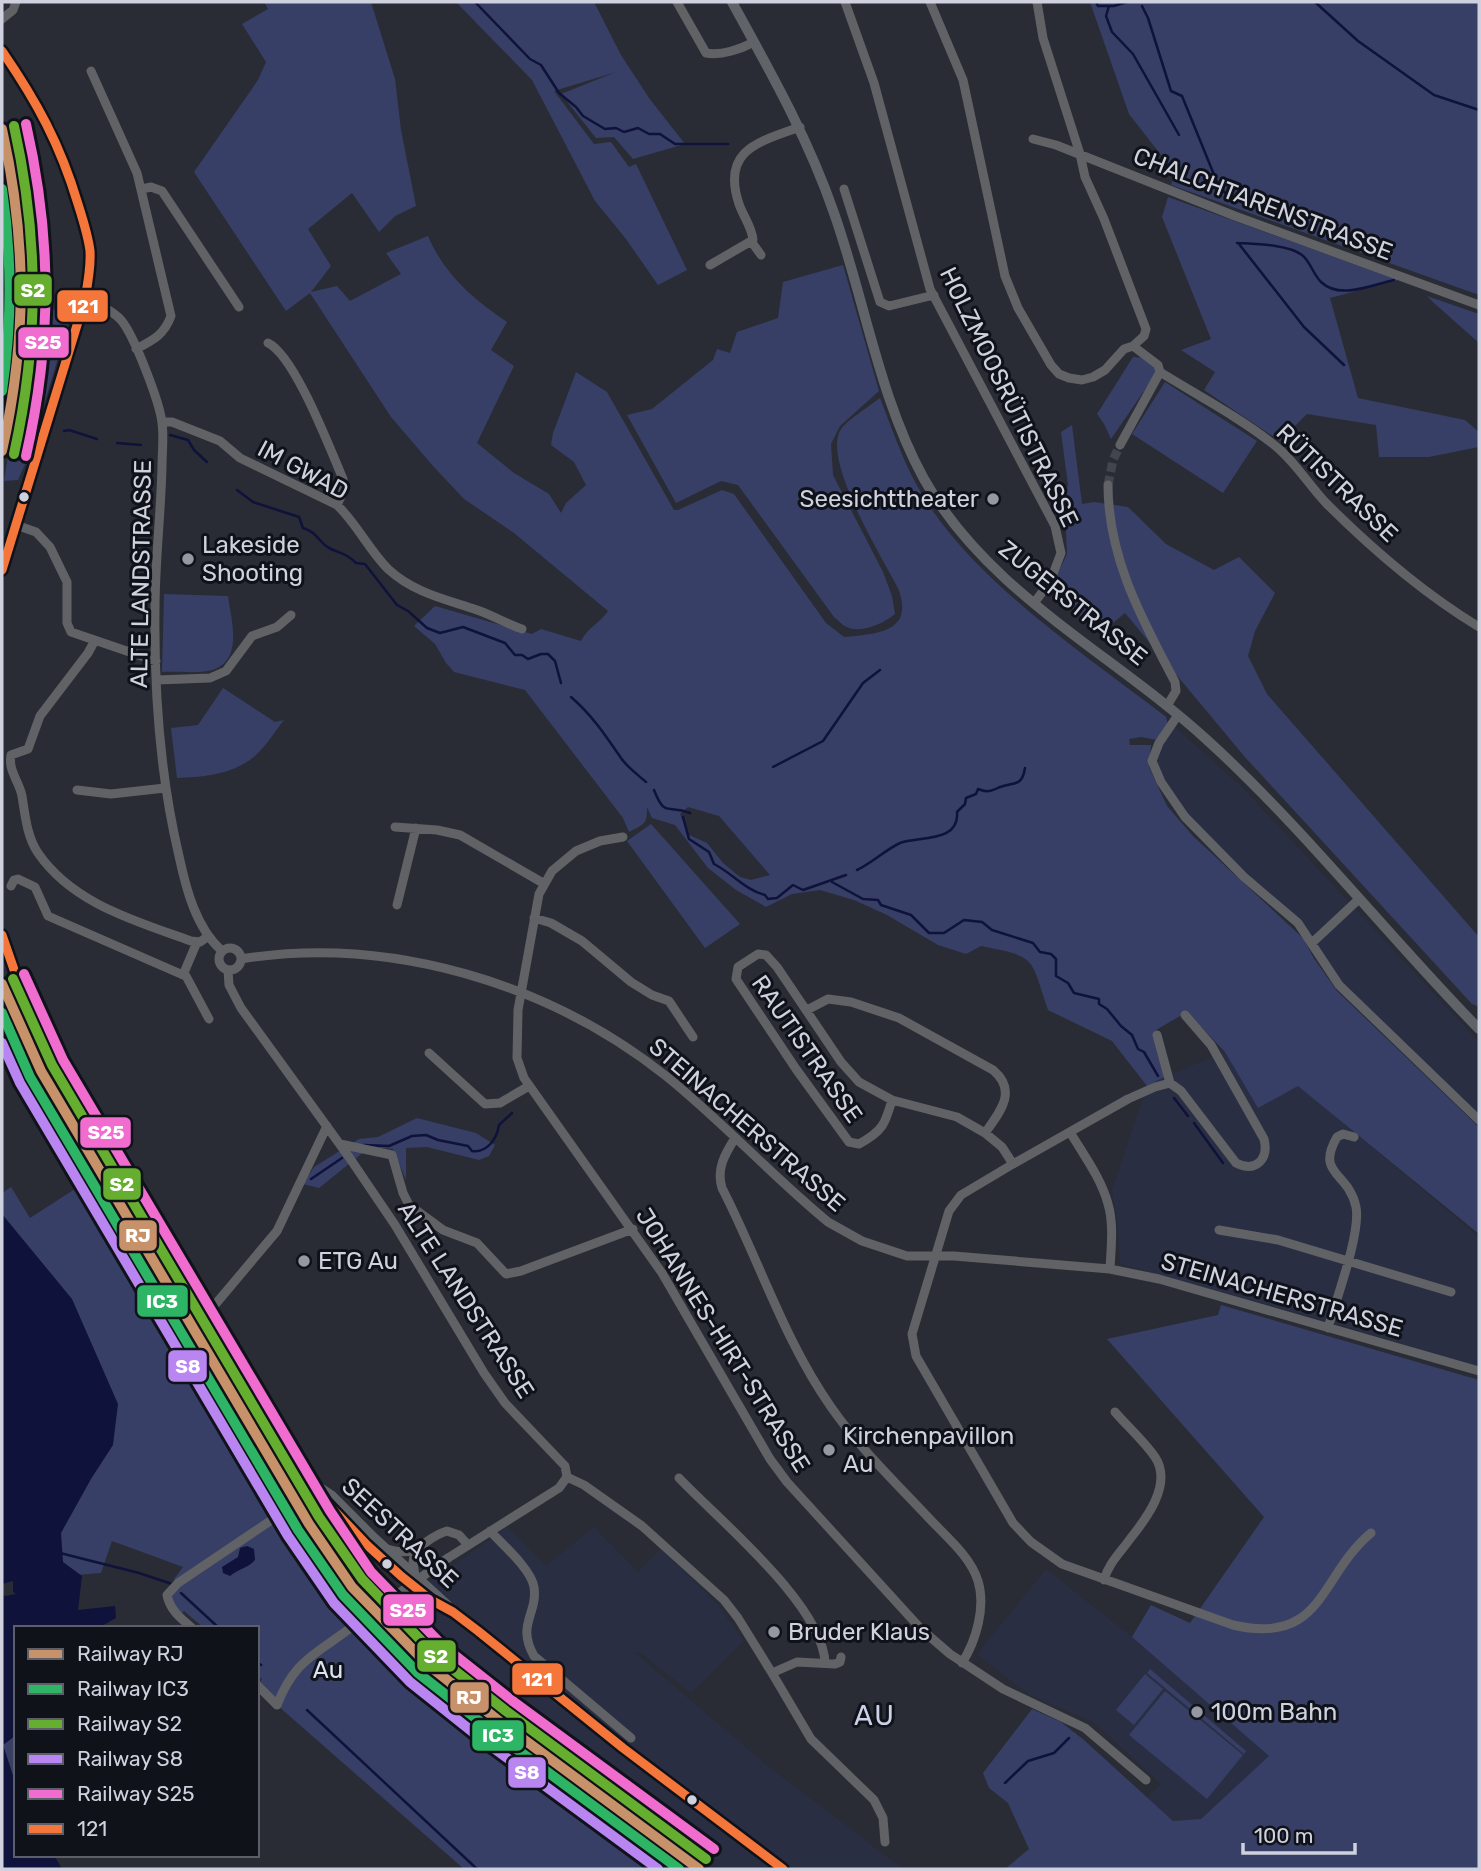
<svg xmlns="http://www.w3.org/2000/svg" width="1481" height="1871" font-family="Rubik,sans-serif">
	<style>
		.built { fill: #292e43 }
		.green { fill: #373f66; fill-rule: evenodd }
		.water { fill: #0f123a }
		.lines { fill: none; stroke-linecap: round; stroke-linejoin: round }
		.stream { stroke: #0f123a; stroke-width: 2.5 }
		.minor-tunnel { stroke: #42454e; stroke-width: 9; stroke-dasharray: 9 4.5; stroke-linecap: butt }
		.minor { stroke: #606265; stroke-width: 9 }
		.major { stroke: #606368; stroke-width: 10 }
		.minor-bridge { stroke: #606265; stroke-width: 9 }
		.bus-1-casing { stroke: #101219; stroke-width: 14 }
		.bus-1 { stroke: #f5763a; stroke-width: 9 }
		.rail-1-casing { stroke: #101219; stroke-width: 16 }
		.rail-2-casing { stroke: #101219; stroke-width: 16 }
		.rail-3-casing { stroke: #101219; stroke-width: 16 }
		.rail-4-casing { stroke: #101219; stroke-width: 16 }
		.rail-5-casing { stroke: #101219; stroke-width: 16 }
		.rail-1 { stroke: #c7916a; stroke-width: 10 }
		.rail-2 { stroke: #2db464; stroke-width: 10 }
		.rail-3 { stroke: #66ae2f; stroke-width: 10 }
		.rail-4 { stroke: #b985f0; stroke-width: 10 }
		.rail-5 { stroke: #f06ccf; stroke-width: 10 }
		.bus-dot { fill: #cfd2de; stroke: #101219; stroke-width: 2.5 }
		.poi-dot { fill: #9598a3; stroke: #101219; stroke-width: 2.5 }
		.labels { text-anchor: middle; stroke-width: 6; stroke-linejoin: round; paint-order: stroke }
		.street-label { font-size: 24px; fill: #cfd2de; stroke: #101219 }
		.poi-label { font-size: 24px; fill: #cfd2de; stroke: #101219; text-anchor: start }
		.park-label { font-size: 24px; fill: #dee3f3; stroke: #101219 }
		.quarter-label { font-size: 28px; letter-spacing: 2px; fill: #cbd2e8; stroke: #101219 }
		.line-badge { stroke: #101219; stroke-width: 2.5 }
		.badge-label { font-size: 19px; text-anchor: middle; font-weight: bold; fill: #fff }
	</style>
	<rect width="100%" height="100%" fill="#292c35"/>
	<path class="built" d="M1175 727 1242 787 1479 1042V1114L1344 984 1328 964 1306 926 1225 853 1180 807 1157 767 1161 746Z
		M1225 1052 1258 1107 1298 1085 1479 1237V1368L1347 1327 1120 1264 1117 1219 1112 1191 1147 1086 1166 1076Z
		M507 1527 546 1566 594 1527 638 1572 661 1549 718 1605 744 1641 691 1693 641 1653 634 1652 769 1767 903 1869H720L497 1704 386 1613Z
		M1046 1569 1132 1637 1270 1756 1201 1819 1173 1821 1147 1798 1161 1784 1095 1723 1028 1694 977 1654Z"/>
	<path class="green" d="M264 2H371L395 79 401 130 416 206 395 216 379 232 352 193 308 229 331 266 311 292 337 286 350 301 401 274 386 253 428 236C444 274 473 299 507 322L491 350 514 366 477 443 514 473 549 494 561 513 566 503 586 485 574 462 551 445 553 433 576 372 607 392 674 510H678L722 490 734 494 826 623 844 637C878 634 915 632 898 588 881 556 826 466 839 433 843 422 870 406 880 398 891 426 901 455 915 482 965 576 1082 652 1166 717L1168 725 1157 740 1141 737 1129 739 1130 745H1151L1149 767 1167 806 1193 836 1304 939 1313 957 1337 991 1479 1127V1234L1298 1086 1258 1108 1225 1052 1187 1012 1156 1030 1166 1076 1147 1086 1112 1041 1048 1010C1030 957 1038 957 981 946L966 954 938 945 887 915 854 900 820 890 792 894 766 907 736 890 708 868 675 825 652 818 647 807C647 824 645 824 629 832L623 818 525 690 454 672 446 663 435 644 414 626 435 606 532 634 541 629 581 641C587 628 600 623 608 611L514 533 464 499 433 466 391 417 310 293 286 311 194 172 258 80 266 62 242 24 268 9ZM688 807 719 816 770 875 751 880 740 877 723 863 707 843 689 835 680 814Z
		M456 2H594L621 55 649 98 685 144 633 159 614 137 596 138 561 94 616 72 554 91 594 144 611 142 629 167 636 164 687 270 658 285 626 239 595 201 532 80Z
		M1090 2H1479V295L1171 185 1175 173 1129 114Z
		M1168 197 1398 280 1330 298 1358 398 1465 420 1479 432V447L1429 457H1379L1376 425 1307 414 1280 441 1204 390 1215 372 1181 350 1211 339 1162 217Z
		M843 265 879 391 840 426 831 444 833 475 883 572 892 596 895 614C884 623 862 634 847 627 843 626 838 620 834 617L738 485 721 481 676 503 627 415 652 409 713 360 717 349 730 353 737 332 778 318 783 282Z
		M1427 296 1479 314V343L1434 303Z
		M28 308 72 311 29 455 18 480 4 481 25 351Z
		M1133 357 1146 358 1155 368V375L1111 439 1104 424 1097 414Z
		M1165 382 1257 441 1223 493 1132 434Z
		M1072 425 1082 504 1094 502 1128 507 1166 544 1214 570 1239 557 1275 593 1255 631 1248 656 1267 694 1479 937V1007L1472 1004 1244 756 1125 613 1101 633 1050 590 1067 554 1065 510 1059 502 1068 485 1061 432Z
		M164 594 228 596C231 619 244 660 212 670 200 674 176 671 162 672Z
		M223 688 275 722 284 720C275 731 267 745 256 755 235 774 205 777 177 778L171 728 198 725Z
		M651 824 740 924 705 948 627 841Z
		M417 1118 476 1133 495 1145 489 1156 479 1160 427 1147 406 1148V1180L393 1149 370 1147 319 1188 303 1184 314 1167 359 1139 378 1137Z
		M92 1178 132 1243 276 1502 360 1616 450 1703 665 1869H464L277 1705 278 1701 260 1682 262 1679 257 1675V1628H204L184 1611 179 1616 167 1595 178 1582 174 1579 183 1567 112 1541 101 1573 63 1576 2 1220V1193L11 1187 30 1218Z
		M1221 1305 1479 1380V1869H1005L1029 1849 1008 1803 989 1788 983 1773 1032 1709 1061 1722 1084 1740 1173 1821 1201 1819 1269 1756 1132 1637 1151 1605 1190 1623 1264 1517 1107 1339 1218 1315Z
		M1150 1669 1246 1751 1244 1754 1147 1673Z
		M1145 1674 1163 1689 1134 1725 1116 1710Z
		M1165 1691 1243 1755 1207 1799 1129 1735Z
		M16 1735V1785L3 1745Z"/>
	<path class="water" d="M2 1214 72 1299 118 1404 113 1445 91 1479 61 1533 63 1562 82 1576 78 1610 115 1606 116 1618 98 1628H16V1735L3 1745 16 1785V1855H54L62 1869H2V1594L5 1596 16 1594 13 1592V1581L2 1584Z
		M247 1546 254 1549 255 1560C248 1568 238 1569 230 1576L223 1573 222 1567 238 1557 240 1548Z"/>
	<g class="lines">
		<path class="stream" d="M475 2 530 59 541 65 559 93 576 107 583 116 605 129 616 128 624 132 638 128 649 134H660L675 144H728
			M1096 2 1098 6H1114L1127 2
			M1315 2 1358 41 1434 95 1479 110
			M1109 6 1106 16 1112 32 1133 54 1179 135
			M1142 6 1148 18 1171 91 1182 96 1217 182 1225 193
			M1237 243C1254 244 1288 244 1302 255 1310 261 1313 274 1321 282 1340 300 1371 285 1394 280
			M1239 244 1304 327 1344 365
			M14 424 36 431
			M64 431 69 430 97 439
			M170 435 188 440 194 450 207 462
			M117 443 141 445
			M237 490 253 502 299 517 303 528C319 533 318 543 331 549 342 554 347 554 356 563L365 564 397 605 408 611 427 628 440 633 463 627 505 643 515 655H522L528 659 541 654H548L555 661 561 683
			M571 697C592 715 606 736 621 758 627 767 638 775 646 782
			M773 767 823 741 863 683 880 670
			M654 790C665 818 667 804 690 813
			M683 817 689 839 709 852 714 864C732 873 745 890 765 895L768 899 777 898 793 885 803 890 846 875
			M857 870C872 863 885 850 900 843 918 836 960 843 957 812L965 804 966 798 976 794 978 789C988 793 991 791 1000 787 1014 782 1022 787 1025 768
			M832 882 863 899 878 900 881 905 911 915 929 933H944L964 920 982 922 992 930 1033 943 1040 952 1051 954 1056 959V976L1068 983 1074 993 1099 999V1004L1107 1009 1121 1026 1132 1035 1138 1049 1144 1052 1158 1076
			M1174 1098 1188 1116
			M1194 1123 1223 1163
			M363 1145 389 1146 412 1136 426 1135 438 1140 468 1146 472 1151C487 1153 497 1139 499 1125L512 1113
			M311 1179 342 1158
			M60 1553 139 1573 172 1584
			M181 1593 219 1628
			M257 1662 261 1665
			M307 1710 477 1869
			M1005 1783 1028 1761 1054 1753 1069 1738"/>
		<path class="minor-tunnel" d="M1108 485 1113 460 1120 445"/>
		<path class="minor" d="M677 2 706 53C721 56 741 49 754 42
			M845 2 874 83 930 289 1055 526 1061 553 1050 582 1034 603
			M930 2 963 80 1005 276 1018 308 1051 365 1059 374 1069 378 1082 380 1093 377 1105 370 1124 349 1133 346 1144 336 1146 329 1104 219 1085 177 1080 154 1043 38 1037 2
			M2 19 13 10 16 2
			M91 71 137 173 171 316C164 335 153 340 136 349
			M1033 139 1056 145 1235 216 1479 305
			M142 189 151 187 162 191 239 307
			M844 189 880 302 889 306 934 295
			M751 241 761 255
			M710 265 753 240C752 227 743 216 739 204 721 150 758 142 800 127
			M85 299C97 304 112 310 121 320 134 335 160 403 162 423 164 437 162 452 162 466 161 513 155 561 155 609 154 691 160 776 179 856 186 889 196 928 222 951
			M268 343C295 356 330 449 343 479V492L337 505
			M1133 346 1158 365 1160 372C1197 395 1239 417 1273 444 1294 460 1308 484 1326 503 1373 550 1423 593 1479 627
			M162 422H172L220 441 240 458 337 505C357 524 369 550 388 569 414 593 445 599 477 610 492 615 507 624 522 629
			M1120 445 1160 372
			M1108 485C1108 558 1142 619 1175 682L1176 691 1167 706
			M16 525 36 532 50 547 67 582V623L71 632 156 661
			M94 642 88 653 40 716 28 749 11 755C8 771 19 781 22 796 25 815 27 837 38 853 73 904 136 921 191 941L200 942 207 937
			M157 680 210 678 226 671 252 636 277 627 291 615
			M1178 715 1159 743 1152 761 1161 782 1185 817 1244 877 1298 923 1339 985 1479 1120
			M77 790 111 794 165 788
			M395 827 437 830 460 835 543 883
			M623 837 600 841 576 851 552 871 539 894 518 1010 517 1058 524 1078 662 1273 770 1459 787 1482 921 1629 950 1654 1003 1689 1085 1728 1146 1780
			M11 886 14 880 18 879 35 887 48 916 183 975 197 942
			M397 905 416 828
			M534 918 551 923 582 941 631 982 652 995 669 1001 693 1037
			M1313 942 1359 899
			M219 959a11 11 0 1 1 22 0a11 11 0 1 1-22 0Z
			M241 959C389 935 549 983 666 1076 722 1121 772 1176 828 1222L862 1241 907 1256H954L1110 1269 1159 1279 1479 1371
			M228 970 229 985 241 1008 349 1157 395 1225 484 1373 505 1403 565 1466 567 1477
			M183 975 186 976 209 1019
			M807 1010 828 999 851 1002 899 1018 993 1070C1018 1091 1000 1112 985 1133
			M2 1013 52 1113 132 1243 260 1464 282 1513 360 1616 391 1650 450 1703 665 1869
			M1185 1015 1211 1045 1264 1139C1269 1159 1256 1173 1236 1163L1181 1091 1170 1083 1155 1087 1128 1099 1013 1164 961 1195 949 1211 912 1334 916 1356 1013 1523 1031 1542 1062 1564 1233 1625C1324 1646 1319 1576 1371 1533
			M1157 1035 1170 1083
			M429 1053 485 1104 500 1103 529 1086
			M892 1100C885 1124 883 1131 859 1144L849 1142 796 1069 736 979 738 967 758 954 766 955 777 967 841 1062 859 1082 892 1100 957 1117 985 1133 1002 1147 1013 1164
			M1070 1132C1083 1154 1101 1178 1108 1204 1114 1224 1111 1248 1110 1269
			M735 1138C725 1154 716 1169 722 1188 759 1260 784 1340 831 1407 858 1446 893 1480 926 1515 944 1535 970 1555 978 1581 986 1607 976 1641 962 1663
			M340 1144 392 1155 403 1193 409 1205 443 1230 477 1243 506 1274 521 1271 633 1229
			M1219 1230 1278 1240 1451 1292
			M203 1319 277 1231 327 1126
			M1328 1328C1336 1300 1361 1233 1356 1207 1349 1172 1315 1175 1337 1137L1343 1134 1354 1137
			M567 1477 584 1485 642 1526 724 1600 738 1618 772 1673 811 1739 874 1800 883 1818 885 1842
			M679 1478C718 1519 823 1605 825 1663
			M490 1531C502 1544 531 1569 534 1587 538 1614 516 1624 534 1656L631 1738
			M387 1549C421 1559 420 1539 447 1531L459 1535 468 1545
			M415 1551 413 1562 415 1576
			M448 1558 559 1488 567 1477
			M1104 1580C1108 1564 1120 1553 1130 1539 1146 1519 1173 1484 1155 1457 1144 1441 1128 1427 1115 1412
			M192 1628C180 1618 170 1610 167 1595L178 1583 282 1513
			M772 1673 797 1662 835 1664 840 1662 841 1657
			M257 1685 277 1705C290 1672 303 1661 331 1642"/>
		<path class="major" d="M732 2C770 71 808 138 834 213 865 301 879 397 924 479 988 593 1112 653 1206 739 1304 828 1386 934 1479 1029
			M2 51 29 90 51 129 75 193 88 236 90 254 89 275 85 299 2 570
			M2 935 28 1010 56 1068 226 1357 266 1416 317 1486 326 1502 367 1545 401 1576 431 1600 453 1612 478 1631 623 1748 783 1869
			M317 1486 332 1496 374 1538 447 1605"/>
		<path class="minor-bridge" d="M331 1642 448 1558"/>
		<defs>
			<path id="bus-1" d="M2 51C37 102 60 144 78 204 83 220 88 235 90 251 91 267 88 283 85 299L2 570
				M2 935 28 1010 56 1068 226 1357 326 1502 367 1545 401 1576 431 1600 453 1612 478 1631 623 1748 783 1869"/>
		</defs>
		<use href="#bus-1" class="bus-1-casing"/>
		<use href="#bus-1" class="bus-1"/>
		<defs>
			<path id="rail-1" d="M2 129C27 240 27 340 2 451
				M2 984 41 1071 309 1524 352 1587 427 1664 499 1721 699 1869"/>
			<path id="rail-2" d="M2 189C12 256 12 324 2 391
				M2 1013 30 1077 298 1530 343 1595 418 1673 492 1731 679 1869"/>
			<path id="rail-3" d="M14 126C39 239 39 341 14 454
				M13 979 52 1065 319 1517 362 1579 435 1655 506 1711 706 1859"/>
			<path id="rail-4" d="M2 1043 20 1083 288 1536 334 1603 410 1682 484 1741 658 1869"/>
			<path id="rail-5" d="M26 124C52 238 52 342 26 456
				M24 974 63 1060 330 1511 371 1572 443 1646 514 1702 714 1849"/>
		</defs>
		<use href="#rail-1" class="rail-1-casing"/>
		<use href="#rail-2" class="rail-2-casing"/>
		<use href="#rail-3" class="rail-3-casing"/>
		<use href="#rail-4" class="rail-4-casing"/>
		<use href="#rail-5" class="rail-5-casing"/>
		<use href="#rail-1" class="rail-1"/>
		<use href="#rail-2" class="rail-2"/>
		<use href="#rail-3" class="rail-3"/>
		<use href="#rail-4" class="rail-4"/>
		<use href="#rail-5" class="rail-5"/>
	</g>
	<g class="bus-dot">
		<circle cx="24" cy="497" r="6"/>
		<circle cx="387" cy="1564" r="6"/>
		<circle cx="692" cy="1800" r="6"/>
	</g>
	<g class="poi-dot">
		<circle cx="993" cy="499" r="7"/>
		<circle cx="188" cy="559" r="7"/>
		<circle cx="304" cy="1261" r="7"/>
		<circle cx="829" cy="1450" r="7"/>
		<circle cx="774" cy="1632" r="7"/>
		<circle cx="1197" cy="1712" r="7"/>
	</g>
	<g class="labels">
		<g class="street-label">
			<text transform="translate(1263 204) rotate(21)" y="8">CHALCHTARENSTRASSE</text>
			<text transform="translate(1009 397) rotate(64)" y="8">HOLZMOOSRÜTISTRASSE</text>
			<text transform="translate(303 470) rotate(28)" y="8">IM GWAD</text>
			<text transform="translate(1337 483) rotate(44)" y="8">RÜTISTRASSE</text>
			<text transform="translate(141 574) rotate(-89)" y="8">ALTE LANDSTRASSE</text>
			<text transform="translate(1073 603) rotate(39)" y="8">ZUGERSTRASSE</text>
			<text transform="translate(807 1049) rotate(55)" y="8">RAUTISTRASSE</text>
			<text transform="translate(747 1125) rotate(41)" y="8">STEINACHERSTRASSE</text>
			<text transform="translate(1282 1295) rotate(16)" y="8">STEINACHERSTRASSE</text>
			<text transform="translate(466 1300) rotate(57)" y="8">ALTE LANDSTRASSE</text>
			<text transform="translate(723 1340) rotate(58)" y="8">JOHANNES-HIRT-STRASSE</text>
			<text transform="translate(400 1533) rotate(43)" y="8">SEESTRASSE</text>
		</g>
		<g class="poi-label">
			<text x="979" y="507" text-anchor="end">Seesichttheater</text>
			<text x="202" y="553">Lakeside<tspan x="202" dy="28">Shooting</tspan></text>
			<text x="318" y="1269">ETG Au</text>
			<text x="843" y="1444">Kirchenpavillon<tspan x="843" dy="28">Au</tspan></text>
			<text x="788" y="1640">Bruder Klaus</text>
			<text x="1211" y="1720">100m Bahn</text>
		</g>
		<g class="park-label">
			<text x="328" y="1678">Au</text>
		</g>
		<g class="quarter-label">
			<text x="875" y="1725">AU</text>
		</g>
	</g>
	<g class="line-badge">
		<rect x="13" y="273" width="40" height="34" rx="7" fill="#66ae2f"/>
		<rect x="56" y="289" width="53" height="34" rx="7" fill="#f5763a"/>
		<rect x="17" y="326" width="53" height="33" rx="7" fill="#f06ccf"/>
		<rect x="79" y="1116" width="53" height="33" rx="7" fill="#f06ccf"/>
		<rect x="102" y="1167" width="40" height="34" rx="7" fill="#66ae2f"/>
		<rect x="118" y="1219" width="40" height="33" rx="7" fill="#c7916a"/>
		<rect x="136" y="1284" width="53" height="34" rx="7" fill="#2db464"/>
		<rect x="167" y="1349" width="41" height="34" rx="7" fill="#b985f0"/>
		<rect x="382" y="1593" width="53" height="34" rx="7" fill="#f06ccf"/>
		<rect x="416" y="1639" width="41" height="34" rx="7" fill="#66ae2f"/>
		<rect x="511" y="1662" width="53" height="34" rx="7" fill="#f5763a"/>
		<rect x="449" y="1681" width="41" height="33" rx="7" fill="#c7916a"/>
		<rect x="471" y="1719" width="54" height="33" rx="7" fill="#2db464"/>
		<rect x="507" y="1756" width="40" height="33" rx="7" fill="#b985f0"/>
	</g>
	<g class="badge-label">
		<text x="33" y="297">S2</text>
		<text x="83" y="313">121</text>
		<text x="43" y="349">S25</text>
		<text x="106" y="1139">S25</text>
		<text x="122" y="1191">S2</text>
		<text x="138" y="1242">RJ</text>
		<text x="162" y="1308">IC3</text>
		<text x="188" y="1373">S8</text>
		<text x="408" y="1617">S25</text>
		<text x="436" y="1663">S2</text>
		<text x="537" y="1686">121</text>
		<text x="469" y="1704">RJ</text>
		<text x="498" y="1742">IC3</text>
		<text x="527" y="1779">S8</text>
	</g>
	<rect width="1481" height="1871" fill="none" stroke="#cfd2de" stroke-width="7"/>
	<rect x="14" y="1626" width="245" height="231" fill="#101219" stroke="#5c5f68" stroke-width="2"/>
	<rect x="28" y="1649" width="35" height="10" fill="#c7916a" stroke="#5c5f68" stroke-width="2"/>
	<text x="77" y="1661" font-size="21" fill="#cfd2de">Railway RJ</text>
	<rect x="28" y="1684" width="35" height="10" fill="#2db464" stroke="#5c5f68" stroke-width="2"/>
	<text x="77" y="1696" font-size="21" fill="#cfd2de">Railway IC3</text>
	<rect x="28" y="1719" width="35" height="10" fill="#66ae2f" stroke="#5c5f68" stroke-width="2"/>
	<text x="77" y="1731" font-size="21" fill="#cfd2de">Railway S2</text>
	<rect x="28" y="1754" width="35" height="10" fill="#b985f0" stroke="#5c5f68" stroke-width="2"/>
	<text x="77" y="1766" font-size="21" fill="#cfd2de">Railway S8</text>
	<rect x="28" y="1789" width="35" height="10" fill="#f06ccf" stroke="#5c5f68" stroke-width="2"/>
	<text x="77" y="1801" font-size="21" fill="#cfd2de">Railway S25</text>
	<rect x="28" y="1824" width="35" height="10" fill="#f5763a" stroke="#5c5f68" stroke-width="2"/>
	<text x="77" y="1836" font-size="21" fill="#cfd2de">121</text>
	<path d="M1243 1843v10h112v-10" fill="none" stroke="#cfd2de" stroke-width="3.5"/>
	<text x="1254" y="1843" font-size="21" fill="#cfd2de" stroke="#101219" stroke-width="5" paint-order="stroke">100 m</text>
</svg>
